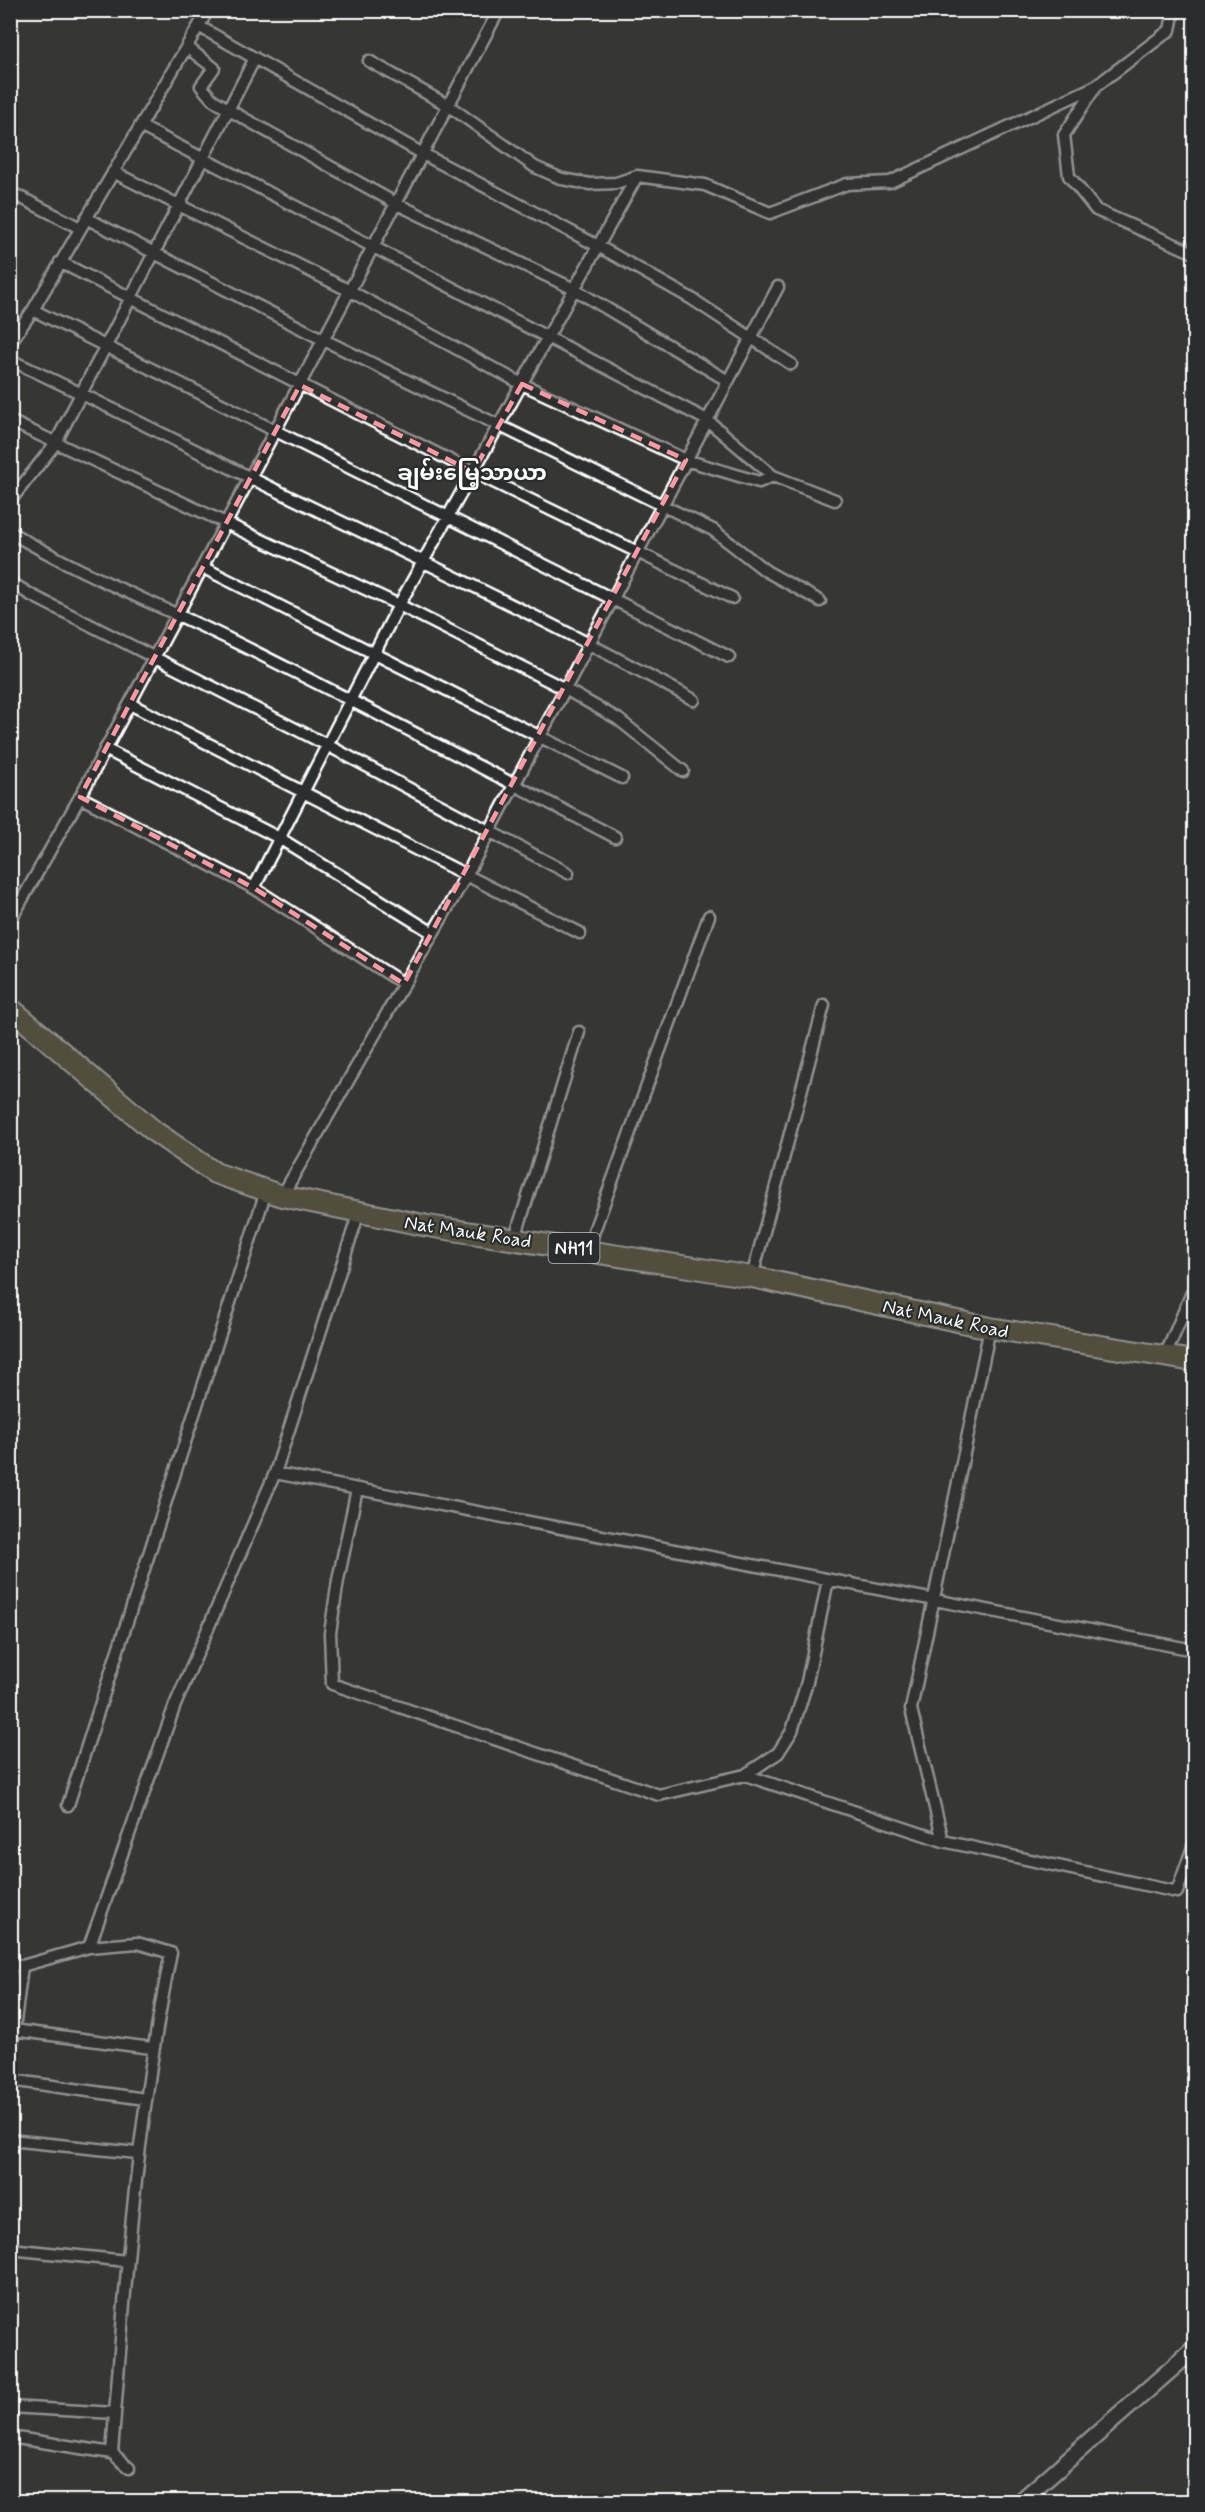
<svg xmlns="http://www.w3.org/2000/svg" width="1205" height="2512" font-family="Mynerve,'Noto Sans Myanmar',sans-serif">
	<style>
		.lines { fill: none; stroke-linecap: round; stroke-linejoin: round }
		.street-casing { stroke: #fff; stroke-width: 15 }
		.secondary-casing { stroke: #fff; stroke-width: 20 }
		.highway-casing { stroke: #fff; stroke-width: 24 }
		.street { stroke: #2a2d2e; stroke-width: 10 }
		.secondary { stroke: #2a2d2e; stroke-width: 15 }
		.highway { stroke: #736c4b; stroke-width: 20 }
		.marked { fill: none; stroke: #ff9aa2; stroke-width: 4.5; stroke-dasharray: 12 8; stroke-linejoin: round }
		.labels { text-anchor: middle; stroke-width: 4.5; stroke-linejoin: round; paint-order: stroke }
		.shield { fill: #2a2d2e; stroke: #bfc0c0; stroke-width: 1.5 }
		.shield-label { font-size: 18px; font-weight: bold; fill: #fff }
		.street-label { font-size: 20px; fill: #fff; stroke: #2a2d2e }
		.quarter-label { font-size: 22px; font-weight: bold; fill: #fff; stroke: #2a2d2e }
	</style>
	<rect width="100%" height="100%" fill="#363634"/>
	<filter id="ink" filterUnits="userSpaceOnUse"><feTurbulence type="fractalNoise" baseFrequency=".0167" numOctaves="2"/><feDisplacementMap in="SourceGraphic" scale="12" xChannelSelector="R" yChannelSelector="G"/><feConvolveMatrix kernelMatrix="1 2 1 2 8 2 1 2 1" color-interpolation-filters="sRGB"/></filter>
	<g filter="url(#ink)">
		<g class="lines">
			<defs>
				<path id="street" d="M1174 10 1170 30 1096 86 1064 135 1069 176 1096 210 1194 253
					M200 27 423 154 598 246 692 299 791 364
					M188 48 214 68 201 86 212 99 229 110 397 204 574 289 728 381
					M369 61 449 106 535 167 562 179 590 184 616 183 637 176 705 185 770 213 847 184 890 182 1096 86
					M140 126 707 420 773 476 835 500
					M113 172 350 291 522 384 686 460 759 482 773 476
					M10 192 80 228
					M86 218 324 340 713 530 766 571 820 601
					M60 262 473 472 732 598
					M33 310 729 657
					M10 343 33 310 208 10
					M10 360C92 397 171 439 251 478 400 551 549 620 694 700
					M10 421 399 605 565 689 618 719 683 771
					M10 501 55 444 255 58
					M10 532C82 575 160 605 235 642 362 705 488 771 615 837
					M202 567 622 778
					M10 582 31 595 327 745 568 873
					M130 704 580 933
					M105 749 279 838 433 933
					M80 797 254 888 404 984
					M254 888 399 605 637 176
					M10 921 80 797 499 10
					M282 1196 467 874 778 287
					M515 1238 579 1032
					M587 1250 709 916
					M752 1277 824 1005
					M990 1328 911 1709 943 1841 1177 1892 1194 1844
					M1165 1356 1194 1288
					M275 1473 1194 1650
					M357 1489 338 1580 330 1633 332 1684 659 1795 745 1775 778 1753 792 1731 807 1682 828 1580
					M745 1775 943 1841
					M68 1805 266 1191
					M89 1947 137 1943 171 1953C137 2119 125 2284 112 2453L129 2468
					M10 1963 22 1966 89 1947 175 1705 275 1473 359 1212
					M13 2030 151 2048
					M10 2061 22 1966
					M10 2080 145 2099
					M10 2140 137 2153
					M10 2249 127 2261
					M10 2407 115 2413
					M10 2437 112 2453"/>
				<path id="secondary" d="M1020 2502 1194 2349"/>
				<path id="highway" d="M10 1008 155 1132 215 1173 282 1196 428 1226 752 1277 990 1328 1194 1361"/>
			</defs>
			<use href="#street" class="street-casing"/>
			<use href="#secondary" class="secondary-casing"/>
			<use href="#highway" class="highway-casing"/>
			<use href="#street" class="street"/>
			<use href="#secondary" class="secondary"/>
			<use href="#highway" class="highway"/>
		</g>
	</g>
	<path d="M0 0H1205V2512H0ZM522 384 686 460 404 984 254 888 80 797 300 385 473 472Z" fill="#363634" fill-opacity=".55" fill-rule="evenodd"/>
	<path class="marked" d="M522 384 686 460 404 984 254 888 80 797 300 385 473 472Z"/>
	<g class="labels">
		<rect class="shield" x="548.5" y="1233" width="51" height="30" rx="4.5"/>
		<g class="shield-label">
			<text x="574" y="1254">NH11</text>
		</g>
		<g class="street-label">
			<text transform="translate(468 1231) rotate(9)" y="7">Nat Mauk Road</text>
			<text transform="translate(946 1318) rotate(12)" y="7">Nat Mauk Road</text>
		</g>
		<g class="quarter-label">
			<text x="472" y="480">ချမ်းမြေ့သာယာ</text>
		</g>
	</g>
	<rect width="1205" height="2512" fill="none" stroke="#2a2d2e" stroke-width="36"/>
	<rect x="18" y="18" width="1169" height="2476" fill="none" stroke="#fff" stroke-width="2" filter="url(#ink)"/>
</svg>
